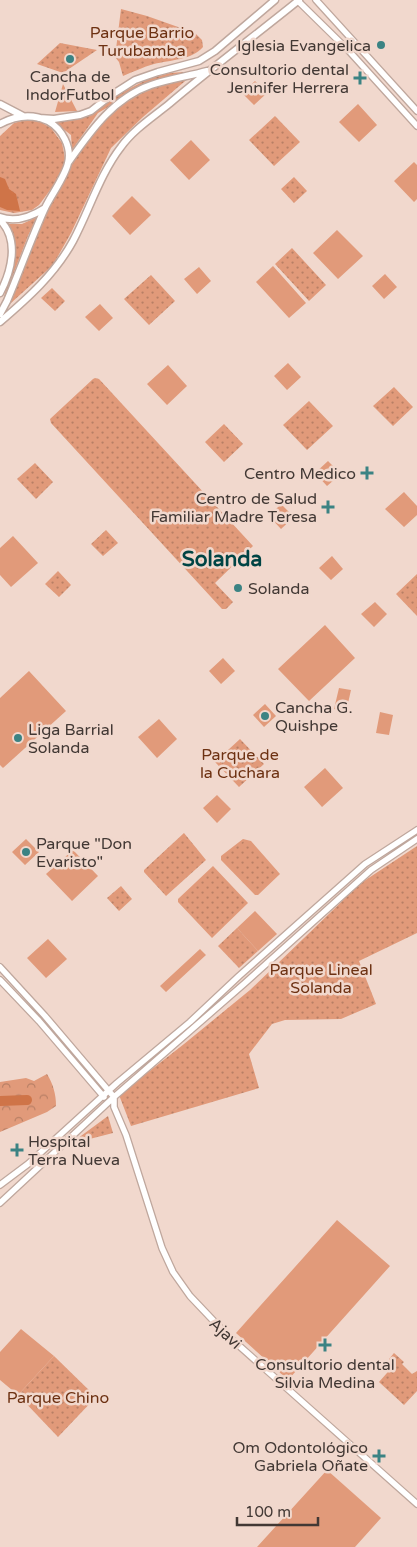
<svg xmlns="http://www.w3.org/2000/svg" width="417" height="1547" font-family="'Varela Round',sans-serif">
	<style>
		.green { fill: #e19a7a }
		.forest { fill: url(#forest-crowns) }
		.park { fill: url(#park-dots) }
		.water { fill: #cf7448 }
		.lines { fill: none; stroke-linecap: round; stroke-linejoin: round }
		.river { stroke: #cf7448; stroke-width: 10 }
		.tertiary-casing { stroke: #bfa79d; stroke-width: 8 }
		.secondary-casing { stroke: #bfa79d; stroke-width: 9 }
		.tertiary { stroke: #fff; stroke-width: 5.5 }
		.secondary { stroke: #fff; stroke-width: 6 }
		.poi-dot { fill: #3b8383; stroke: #f1d8cd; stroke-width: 2 }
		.labels { text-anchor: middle; stroke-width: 5; stroke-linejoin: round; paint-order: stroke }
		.park-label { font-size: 16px; fill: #6d3112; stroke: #f1d8cd }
		.poi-label { font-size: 16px; fill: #423834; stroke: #f1d8cd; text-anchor: end }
		.street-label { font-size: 16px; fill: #423834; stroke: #f1d8cd }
		.district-label { font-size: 21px; font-weight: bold; fill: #044; stroke: #f1d8cd }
	</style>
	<defs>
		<pattern id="forest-crowns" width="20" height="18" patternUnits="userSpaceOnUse" patternTransform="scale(1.25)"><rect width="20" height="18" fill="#e19a7a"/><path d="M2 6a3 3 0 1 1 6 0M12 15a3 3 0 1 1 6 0" fill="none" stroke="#b87f65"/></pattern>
		<pattern id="park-dots" width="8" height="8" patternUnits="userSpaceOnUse" patternTransform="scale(1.25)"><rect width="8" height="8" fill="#e19a7a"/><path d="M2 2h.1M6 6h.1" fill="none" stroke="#b87f65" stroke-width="1.8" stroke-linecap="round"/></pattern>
	</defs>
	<rect width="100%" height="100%" fill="#f1d8cd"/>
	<path class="green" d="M255 81 267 93 254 105 242 93Z
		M63 84 77 111 55 112Z
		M358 104 377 125 359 142 339 122Z
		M191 140 210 160 189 180 170 160Z
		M414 162 417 165V199L414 202 394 181Z
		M132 196 151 215 130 235 112 216Z
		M337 230 363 256 338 279 313 253Z
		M273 266 306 303 289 318 256 282Z
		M199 267 211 281 197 294 184 279Z
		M385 274 397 287 384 299 372 286Z
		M100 304 113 318 99 331 85 317Z
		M288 363 301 377 287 390 274 376Z
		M168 365 187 386 167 405 147 384Z
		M328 461 341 474 327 486 315 473Z
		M404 492 417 506V515L404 527 385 509Z
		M281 504 294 517 281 529 269 516Z
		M13 536 38 563 11 587 0 575V548Z
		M332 556 343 569 331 580 319 568Z
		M375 602 387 614 374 627 361 614Z
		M325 625 355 658 309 701 278 669Z
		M223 658 235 671 221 684 209 671Z
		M29 671 66 711 3 768 0 765V698Z
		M339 688 351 690 346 712 334 709Z
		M265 704 276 716 264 727 253 715Z
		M380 712 393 715 389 735 376 733Z
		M159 719 177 739 157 758 138 737Z
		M325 768 343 788 322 807 304 787Z
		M217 795 231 809 217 823 203 808Z
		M26 839 39 852 25 865 12 852Z
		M243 839 251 841 280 874 258 895H255L221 860V856Z
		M73 850 98 876 72 901 46 874Z
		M255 911 277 934 258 951 237 928Z
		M48 939 67 959 46 978 27 958Z
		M200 949 206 955 166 992 160 986Z
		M337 1220 390 1266 288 1380 236 1333Z
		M21 1329 54 1356 18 1395 0 1380V1352Z
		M327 1470 381 1518 355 1547H257Z"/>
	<path class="forest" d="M47 1074C53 1084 56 1094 56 1106L47 1112 0 1132V1082L26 1078 34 1081Z"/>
	<path class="park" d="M121 9 147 16 195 33 202 40 203 47C192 60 170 60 154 64 143 67 133 72 123 76L119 62 115 57Z
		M60 43 97 50 63 73 37 64Z
		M184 72 178 76 122 99 98 113 72 150 71 135 53 121 69 120 148 79 170 73Z
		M191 76 143 117 111 148 71 233 53 265 1 312 64 175 83 144 115 109 147 90Z
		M275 116 300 142 274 166 249 140Z
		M25 120 39 121 51 128 62 143 66 163 54 185 39 205 32 210 14 213 0 210V136L14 123Z
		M294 177 307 191 294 203 281 189Z
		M37 217 28 236 3 301 16 250 8 224H22Z
		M292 248 326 285 309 301 275 264Z
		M151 275 175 301 149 325 124 299Z
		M52 288 65 301 55 311 41 298Z
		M95 378 99 379 253 546 215 583 233 602 226 609H222L51 423 50 419 93 379Z
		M394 387 413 407 393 426 373 406Z
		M309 401 333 426 307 450 283 425Z
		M224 424 243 444 224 462 205 442Z
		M35 463 53 482 36 499 17 479Z
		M106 530 118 543 103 556 91 544Z
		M58 571 71 585 59 597 45 584Z
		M417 574V616L396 594Z
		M240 739 264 764 239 787 215 762Z
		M184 833 206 860 166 896 144 872V870Z
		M245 840 252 845 277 871 275 877 260 891H254L224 859 225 855Z
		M417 846V933L359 961 376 1004 341 1019 285 1020 272 1024 249 1054 259 1088 131 1126 119 1095 184 1044 250 990 361 883Z
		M213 866 248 903 212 938 178 902V899Z
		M121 886 132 899 119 911 107 898Z
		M237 928 258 951 239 968 218 946Z
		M108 1116 113 1133 70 1144Z
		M394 1353 404 1362 402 1364 412 1374 417 1371V1391L404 1405 379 1382 394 1365 389 1359Z
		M54 1356 96 1397 58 1437 18 1395Z"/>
	<path class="water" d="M0 177 5 179 9 189 16 194 20 211 7 210 0 207Z"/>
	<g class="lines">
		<path class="river" d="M0 1101 27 1100"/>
		<defs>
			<path id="tertiary" d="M297 0 349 51 417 126
				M316 0 417 111
				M0 967 45 1016 114 1097V1107L126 1135 162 1248 173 1272 190 1296 227 1335 417 1504
				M0 980 39 1021 104 1097
				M0 1185 28 1164 117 1083 190 1022 239 976 365 864 417 830
				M0 1203 114 1097 245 983 371 870 417 839"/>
			<path id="secondary" d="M0 104 23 116
				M39 118 54 119 80 115 91 111 110 96 135 80 158 72 199 61 215 51 275 0
				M0 124C15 116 31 113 48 121 62 129 72 147 68 163 65 177 51 195 45 208 31 239 20 270 7 301L0 314
				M68 163C90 132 113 98 151 85 169 79 189 76 207 71
				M0 217C16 223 31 217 45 208
				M0 220C20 240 11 272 0 293
				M0 322C28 298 55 274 73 241 89 211 100 174 121 147 133 130 153 117 169 104 211 68 256 35 299 0"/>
		</defs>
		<use href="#tertiary" class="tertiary-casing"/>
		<use href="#secondary" class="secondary-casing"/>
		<use href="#tertiary" class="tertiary"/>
		<use href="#secondary" class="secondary"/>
	</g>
	<g class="poi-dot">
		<circle cx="381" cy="45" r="5"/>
		<circle cx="70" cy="59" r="5"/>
		<path d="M357.5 70.5h5v5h5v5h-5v5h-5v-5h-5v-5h5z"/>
		<path d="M364.5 465.5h5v5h5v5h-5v5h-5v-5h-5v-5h5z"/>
		<path d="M325.5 499.5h5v5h5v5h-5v5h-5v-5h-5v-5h5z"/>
		<circle cx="238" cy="588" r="5"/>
		<circle cx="265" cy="716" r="5"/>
		<circle cx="18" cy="738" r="5"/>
		<circle cx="26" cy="852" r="5"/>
		<path d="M14.5 1142.5h5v5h5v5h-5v5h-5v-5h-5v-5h5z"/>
		<path d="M322.5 1337.5h5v5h5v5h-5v5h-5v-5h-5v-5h5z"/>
		<path d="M376.5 1448.5h5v5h5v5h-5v5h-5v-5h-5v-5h5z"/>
	</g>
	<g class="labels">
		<g class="park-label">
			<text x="142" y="38">Parque Barrio<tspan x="142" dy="18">Turubamba</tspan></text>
			<text x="240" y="760">Parque de<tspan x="240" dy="18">la Cuchara</tspan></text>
			<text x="321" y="975">Parque Lineal<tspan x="321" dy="18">Solanda</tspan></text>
			<text x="58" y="1403">Parque Chino</text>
		</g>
		<g class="poi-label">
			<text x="371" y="51">Iglesia Evangelica</text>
			<text x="349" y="75">Consultorio dental<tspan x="349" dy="18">Jennifer Herrera</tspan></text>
			<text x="70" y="82" text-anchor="middle">Cancha de<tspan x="70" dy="18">IndorFutbol</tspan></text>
			<text x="356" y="479">Centro Medico</text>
			<text x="317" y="504">Centro de Salud<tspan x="317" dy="18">Familiar Madre Teresa</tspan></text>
			<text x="248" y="594" text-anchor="start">Solanda</text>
			<text x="275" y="713" text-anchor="start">Cancha G.<tspan x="275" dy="18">Quishpe</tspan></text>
			<text x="28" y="735" text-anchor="start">Liga Barrial<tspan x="28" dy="18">Solanda</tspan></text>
			<text x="36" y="849" text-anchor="start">Parque "Don<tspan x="36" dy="18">Evaristo"</tspan></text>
			<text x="28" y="1147" text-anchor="start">Hospital<tspan x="28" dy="18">Terra Nueva</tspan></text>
			<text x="325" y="1370" text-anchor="middle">Consultorio dental<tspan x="325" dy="18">Silvia Medina</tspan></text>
			<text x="368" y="1453">Om Odontológico<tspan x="368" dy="18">Gabriela Oñate</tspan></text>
		</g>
		<g class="street-label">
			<text transform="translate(226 1333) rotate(43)" y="6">Ajavi</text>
		</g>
		<g class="district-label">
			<text x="222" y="566">Solanda</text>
		</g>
	</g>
	<path d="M237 1517v8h81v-8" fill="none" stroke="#423834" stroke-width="2.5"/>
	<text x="245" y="1517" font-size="15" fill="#423834" stroke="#f1d8cd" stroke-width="4" paint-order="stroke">100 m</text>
</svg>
